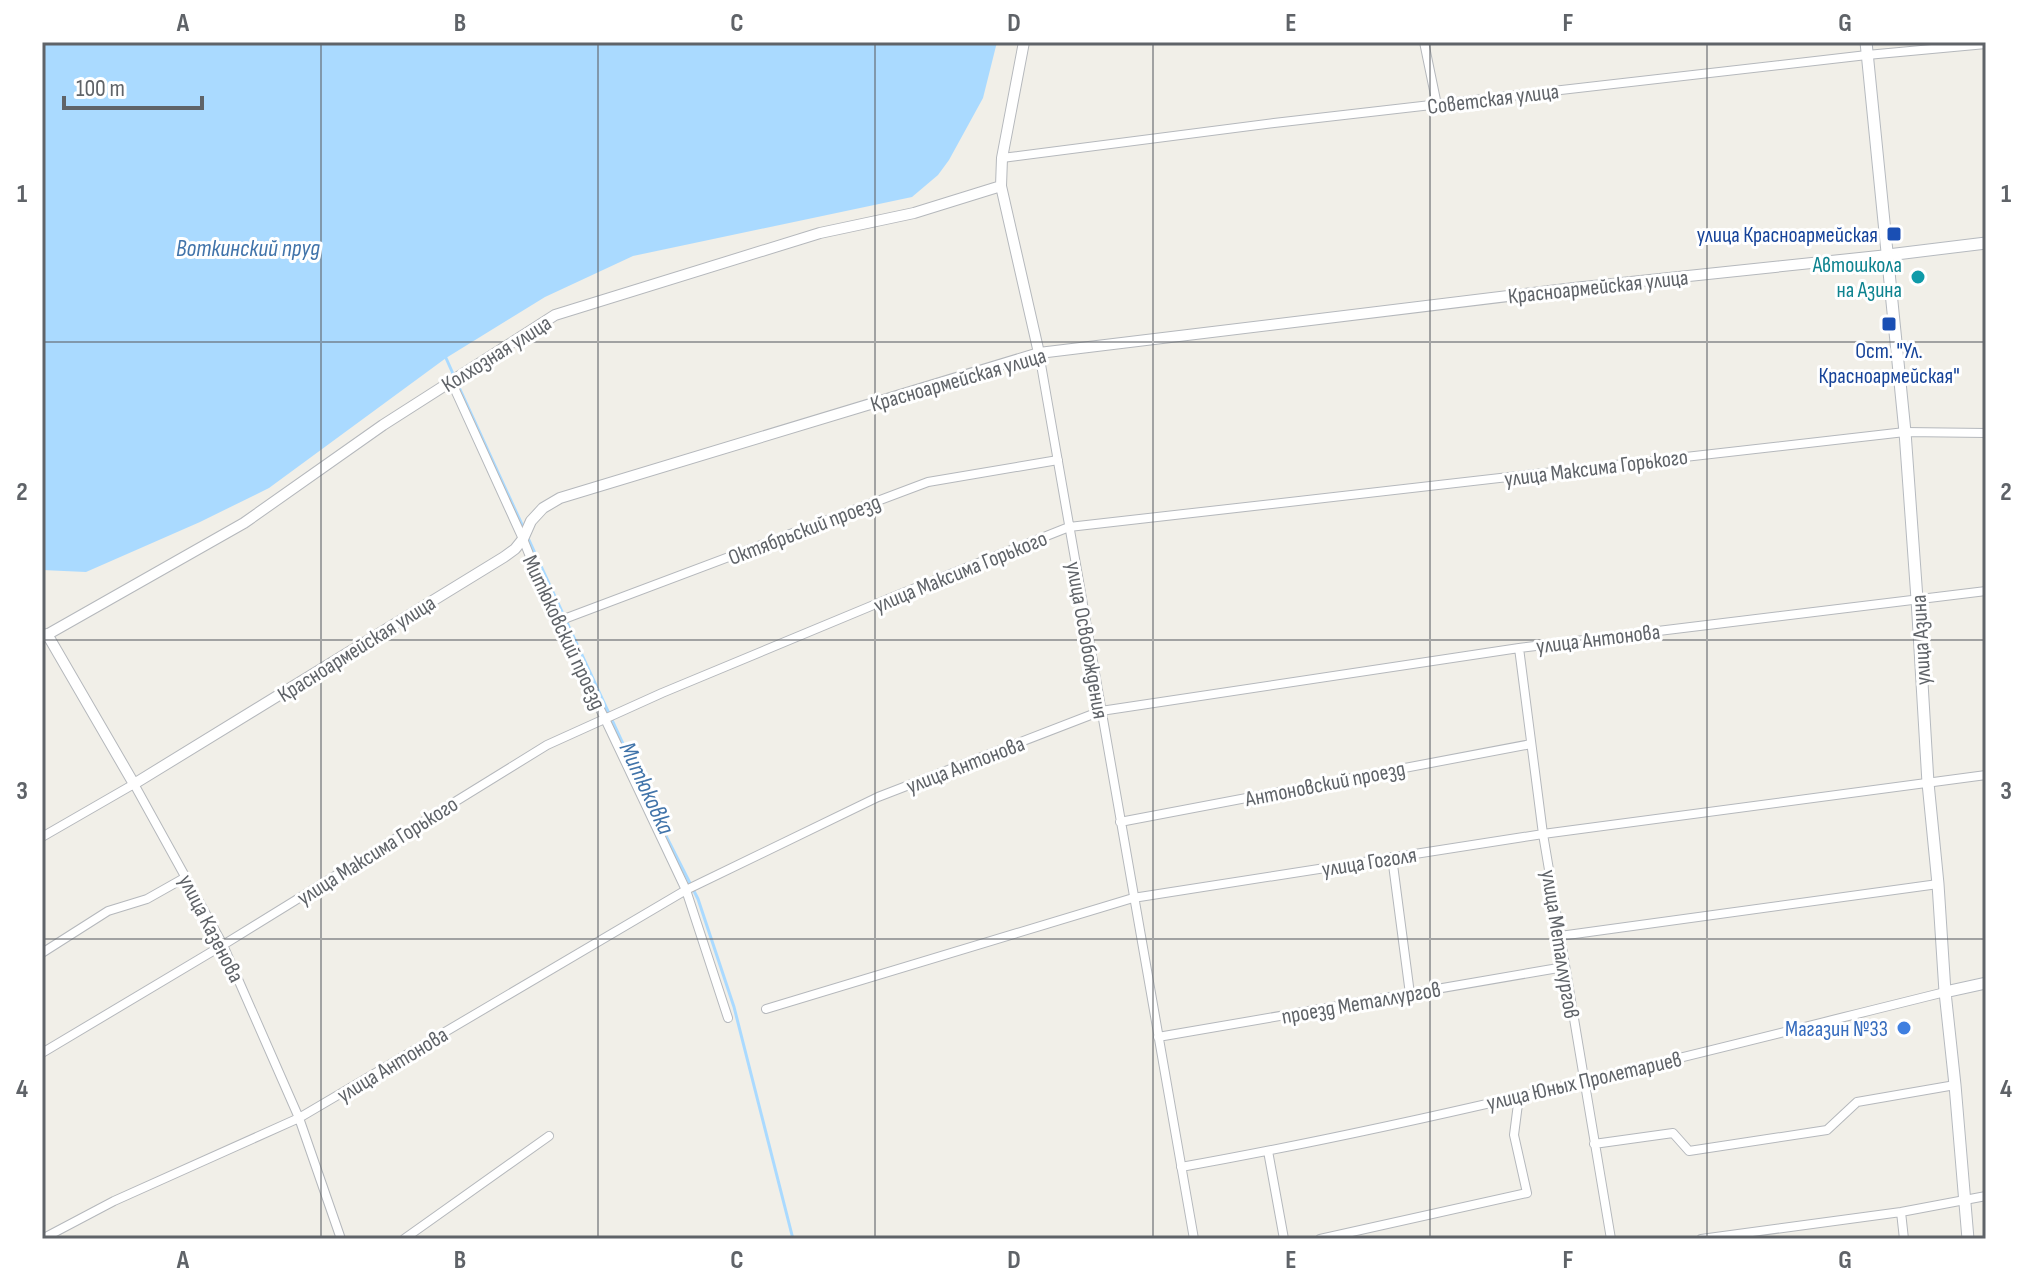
<svg xmlns="http://www.w3.org/2000/svg" width="2028" height="1281" font-family="'Sofia Sans Condensed',sans-serif">
	<style>
		.water { fill: #aadaff }
		.lines { fill: none; stroke-linecap: round; stroke-linejoin: round }
		.stream { stroke: #aadaff; stroke-width: 3 }
		.minor-casing { stroke: #b5b8bc; stroke-width: 10 }
		.tertiary-casing { stroke: #b5b8bc; stroke-width: 12 }
		.secondary-casing { stroke: #b6babf; stroke-width: 13 }
		.minor { stroke: #fff; stroke-width: 8 }
		.tertiary { stroke: #fff; stroke-width: 10 }
		.secondary { stroke: #fff; stroke-width: 11 }
		.grid { fill: none; stroke: #5f6368; stroke-width: 2; stroke-opacity: 0.55 }
		.transit-dot { fill: #1a4fb4; stroke: #fff; stroke-width: 3 }
		.culture-dot { fill: #0f9aa8; stroke: #fff; stroke-width: 3 }
		.shop-dot { fill: #3f7fe0; stroke: #fff; stroke-width: 3 }
		.labels { text-anchor: middle; stroke-width: 6; stroke-linejoin: round; paint-order: stroke }
		.street-label { font-size: 22px; fill: #5f6368; stroke: #fff }
		.transit-label { font-size: 22px; fill: #164399; stroke: #fff; text-anchor: end }
		.culture-label { font-size: 22px; fill: #0d838f; stroke: #fff; text-anchor: end }
		.shop-label { font-size: 22px; fill: #366cbe; stroke: #fff; text-anchor: end }
		.water-label { font-size: 24px; font-style: italic; fill: #4174aa; stroke: #fff }
		.neatline { fill: none; stroke: #5f6368; stroke-width: 3 }
		.grid-label { font-size: 26px; text-anchor: middle; font-weight: bold; fill: #5f6368 }
	</style>
	<rect width="100%" height="100%" fill="#f1efe8"/>
	<path class="water" d="M42 42H997L983 98 949 160 938 175 912 197 633 256 545 297 446 358 269 488 200 522 86 572 42 570Z"/>
	<g class="lines">
		<path class="stream" d="M446 358 454 376
			M457 383 524 529
			M527 536 661 826 698 899 734 1007 793 1239"/>
		<defs>
			<path id="minor" d="M1424 42 1437 105
				M1002 158 1274 123 1867 55 1986 44
				M1039 353 1194 1239
				M451 381 523 539 556 622 605 719 686 890 728 1018
				M556 622 928 482 1058 460
				M1519 648 1543 834 1611 1239
				M1120 822 1531 744
				M42 837 134 784 223 945 299 1118 341 1239
				M1392 857 1410 994
				M1560 936 1938 884
				M42 953 108 911 147 899 186 877
				M766 1009 1133 898 1543 834 1986 775
				M1158 1037 1564 967
				M42 1053 223 945 547 745 662 693 900 594 1069 527 1905 432 1986 433
				M1594 1144 1673 1133 1689 1151 1827 1130 1857 1102 1955 1085
				M1268 1151 1284 1239
				M1181 1167C1438 1121 1691 1055 1945 992
				M1901 1212 1904 1239
				M42 1239 114 1201 299 1118 686 890 878 797 1101 711 1519 648 1986 591
				M404 1239 549 1136
				M1320 1239 1527 1193 1514 1135 1519 1096
				M1701 1239 1901 1212 1986 1196"/>
			<path id="tertiary" d="M1024 42 1002 158 1001 186 1039 353
				M47 634 134 784 504 557 515 549 523 539 531 521 543 508 560 498 1039 353 1574 288 1888 255
				M43 637 244 523 383 425 555 315 820 233 914 213 1001 186"/>
			<path id="secondary" d="M1866 42 1905 432 1917 599 1928 783 1938 884 1945 992 1955 1085 1968 1239
				M1888 255 1986 243
				M1945 992 1986 983"/>
		</defs>
		<use href="#minor" class="minor-casing"/>
		<use href="#tertiary" class="tertiary-casing"/>
		<use href="#secondary" class="secondary-casing"/>
		<use href="#minor" class="minor"/>
		<use href="#tertiary" class="tertiary"/>
		<use href="#secondary" class="secondary"/>
	</g>
	<path class="grid" d="M321 42V1239M598 42V1239M875 42V1239M1153 42V1239M1430 42V1239M1707 42V1239M42 342H1986M42 640H1986M42 939H1986"/>
	<g class="transit-dot">
		<rect x="1886" y="226" width="16" height="16" rx="4"/>
		<rect x="1881" y="316" width="16" height="16" rx="4"/>
	</g>
	<circle class="culture-dot" cx="1918" cy="277" r="8"/>
	<circle class="shop-dot" cx="1904" cy="1028" r="8"/>
	<g class="labels">
		<g class="street-label">
			<text transform="translate(1493 98) rotate(-7)" y="8">Советская улица</text>
			<text transform="translate(1598 286) rotate(-6)" y="8">Красноармейская улица</text>
			<text transform="translate(496 353) rotate(-32)" y="8">Колхозная улица</text>
			<text transform="translate(958 379) rotate(-16)" y="8">Красноармейская улица</text>
			<text transform="translate(1596 467) rotate(-7)" y="8">улица Максима Горького</text>
			<text transform="translate(804 529) rotate(-21)" y="8">Октябрьский проезд</text>
			<text transform="translate(960 571) rotate(-22)" y="8">улица Максима Горького</text>
			<text transform="translate(565 632) rotate(65)" y="8">Митюковский проезд</text>
			<text transform="translate(1598 638) rotate(-7)" y="8">улица Антонова</text>
			<text transform="translate(1088 640) rotate(80)" y="8">улица Освобождения</text>
			<text transform="translate(1920 640) rotate(-93)" y="8">улица Азина</text>
			<text transform="translate(356 648) rotate(-32)" y="8">Красноармейская улица</text>
			<text transform="translate(965 764) rotate(-21)" y="8">улица Антонова</text>
			<text transform="translate(1325 783) rotate(-11)" y="8">Антоновский проезд</text>
			<text transform="translate(377 850) rotate(-32)" y="8">улица Максима Горького</text>
			<text transform="translate(1369 861) rotate(-9)" y="8">улица Гоголя</text>
			<text transform="translate(212 928) rotate(63)" y="8">улица Казенова</text>
			<text transform="translate(1561 944) rotate(81)" y="8">улица Металлургов</text>
			<text transform="translate(1361 1002) rotate(-10)" y="8">проезд Металлургов</text>
			<text transform="translate(392 1064) rotate(-31)" y="8">улица Антонова</text>
			<text transform="translate(1584 1080) rotate(-13)" y="8">улица Юных Пролетариев</text>
		</g>
		<g class="transit-label">
			<text x="1878" y="242">улица Красноармейская</text>
			<text x="1889" y="358" text-anchor="middle">Ост. "Ул.<tspan x="1889" dy="25">Красноармейская"</tspan></text>
		</g>
		<g class="culture-label">
			<text x="1902" y="272">Автошкола<tspan x="1902" dy="25">на Азина</tspan></text>
		</g>
		<g class="shop-label">
			<text x="1888" y="1036">Магазин №33</text>
		</g>
		<g class="water-label">
			<text x="248" y="256">Воткинский пруд</text>
			<text transform="translate(647 788) rotate(65)" y="8">Митюковка</text>
		</g>
	</g>
	<rect width="2028" height="1281" fill="none" stroke="#ffffff" stroke-width="88"/>
	<path d="M64 96v12h138v-12" fill="none" stroke="#5f6368" stroke-width="4"/>
	<text x="76" y="96" font-size="24" fill="#5f6368" stroke="#ffffff" stroke-width="6" paint-order="stroke">100 m</text>
	<rect x="44" y="44" width="1940" height="1193" class="neatline"/>
	<g class="grid-label">
		<text x="183" y="31">A</text>
		<text x="460" y="31">B</text>
		<text x="737" y="31">C</text>
		<text x="1014" y="31">D</text>
		<text x="1291" y="31">E</text>
		<text x="1568" y="31">F</text>
		<text x="1845" y="31">G</text>
		<text x="22" y="202">1</text>
		<text x="2006" y="202">1</text>
		<text x="22" y="500">2</text>
		<text x="2006" y="500">2</text>
		<text x="22" y="799">3</text>
		<text x="2006" y="799">3</text>
		<text x="22" y="1097">4</text>
		<text x="2006" y="1097">4</text>
		<text x="183" y="1268">A</text>
		<text x="460" y="1268">B</text>
		<text x="737" y="1268">C</text>
		<text x="1014" y="1268">D</text>
		<text x="1291" y="1268">E</text>
		<text x="1568" y="1268">F</text>
		<text x="1845" y="1268">G</text>
	</g>
</svg>
